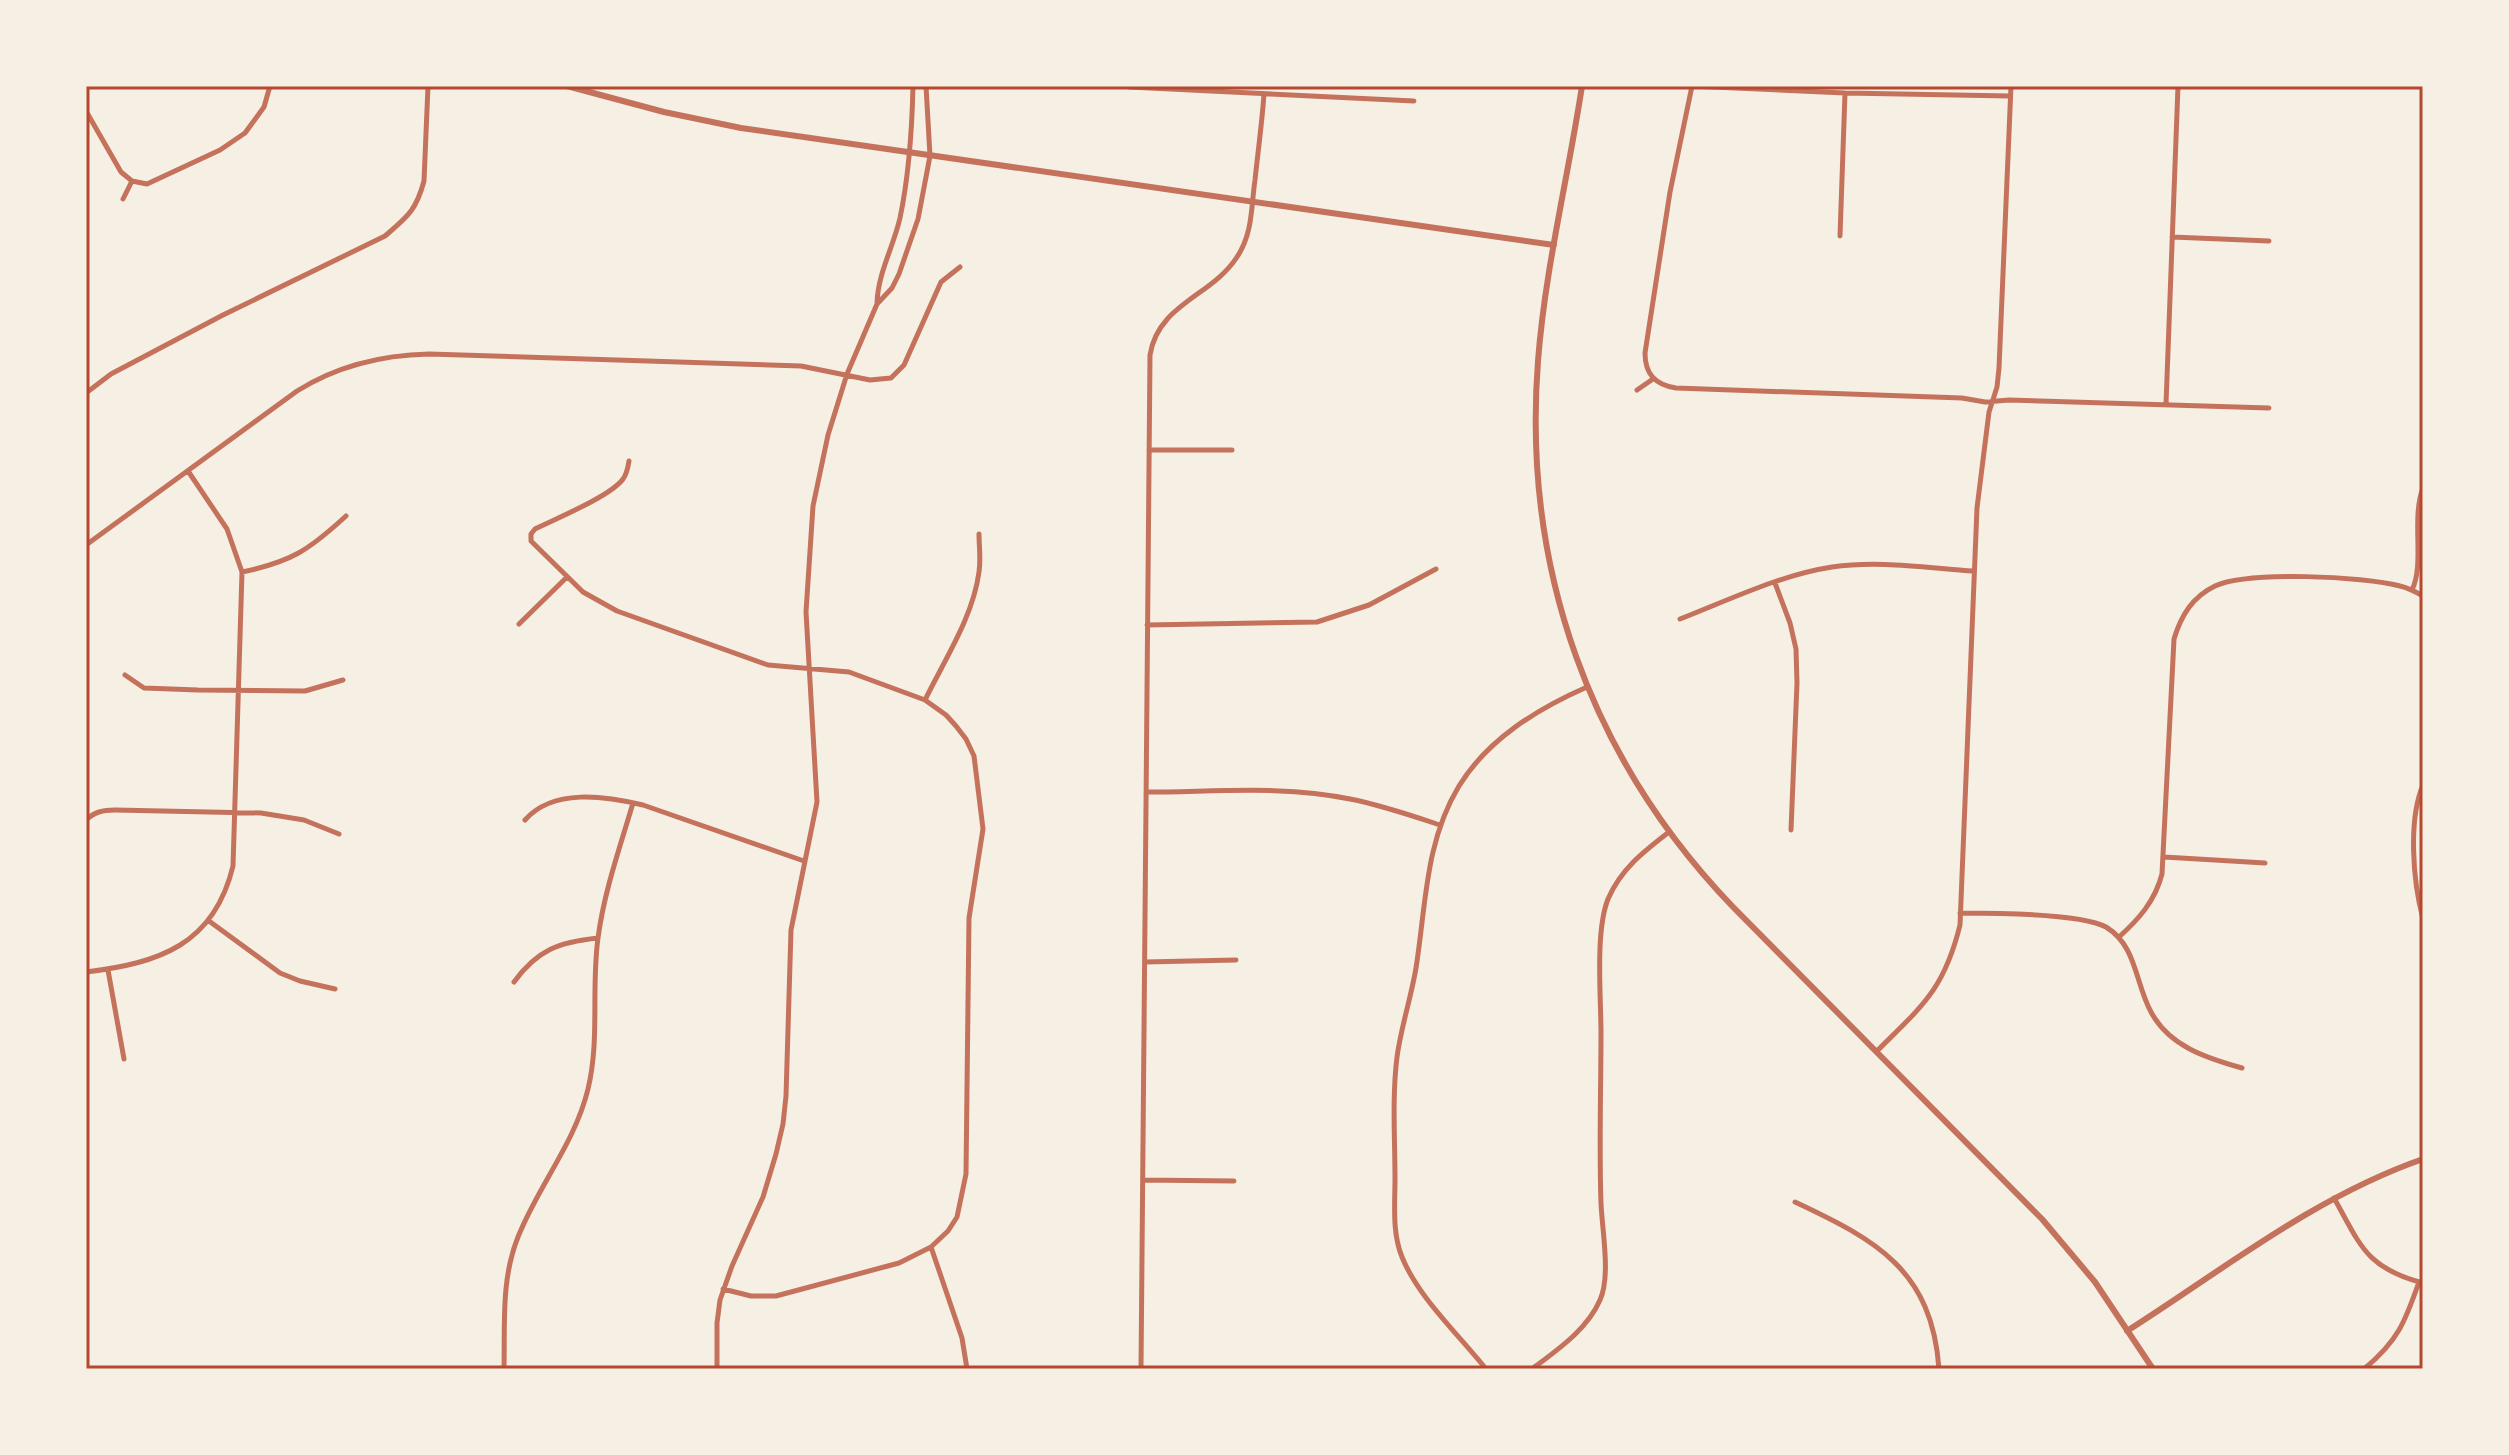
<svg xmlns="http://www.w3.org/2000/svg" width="2509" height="1455" font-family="'Roboto Condensed',sans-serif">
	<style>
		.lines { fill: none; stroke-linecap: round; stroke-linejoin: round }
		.minor { stroke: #c5725c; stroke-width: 5 }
		.tertiary { stroke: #c5725c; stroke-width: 6 }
		.neatline { fill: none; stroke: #b5482f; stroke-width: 3 }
	</style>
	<rect width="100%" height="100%" fill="#f6efe4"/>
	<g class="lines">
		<path class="minor" d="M1691 86 1845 93 2010 96
			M1692 86 1670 192 1645 353C1645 374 1655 385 1676 388L1962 398 1985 402 2009 400 2269 408
			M1129 87 1414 101
			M86 111 121 172 132 181 147 184 220 150 245 133 264 107 270 86
			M123 199 132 181
			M1840 236 1845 93
			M2172 237 2269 241
			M877 303C878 273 893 248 900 218 909 175 912 130 913 86
			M1637 390 1653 379
			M86 393 111 374 223 315 385 236C407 217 416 211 424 181L428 86
			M2166 404 2178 86
			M1149 450H1232
			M629 461C628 467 627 474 623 479 611 496 555 519 535 529L531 534V541L583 592 617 611 768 665 849 672 925 700 946 715 956 726 966 739 974 756 983 829 969 918 966 1174 957 1217 948 1231 931 1247 899 1263 776 1296H751L723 1289
			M86 545 297 391C337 366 381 355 429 354L801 366 870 380 891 378 904 365 941 282 960 267
			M242 572C291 562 309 550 346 516
			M1775 583 1790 623 1796 649 1797 683 1791 830
			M2412 590C2425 563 2411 519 2423 488
			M1680 619C1729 600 1780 575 1832 567 1879 560 1927 568 1974 571
			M519 624 567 577
			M1147 625 1317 622 1369 605 1436 569
			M125 675 144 688 198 690 305 691 343 680
			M925 700C945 659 973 617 979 572 981 559 979 546 979 534
			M2423 785C2408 820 2413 882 2423 919
			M1146 792C1213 792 1284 785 1350 799 1381 805 1410 815 1440 825
			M86 820C94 812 103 810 115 810L261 813 304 820 339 834
			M525 820C553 788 605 796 643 805L804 861
			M2164 857 2265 863
			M1960 913C1992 913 2081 913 2106 927 2137 946 2135 983 2151 1012 2169 1046 2206 1058 2242 1068
			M209 921 280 973 300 981 335 989
			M2119 937C2139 919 2155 901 2162 874L2174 639C2181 616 2192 597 2215 586 2248 571 2363 576 2400 586 2409 588 2416 592 2423 596
			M1145 962 1236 960
			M108 970 124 1059
			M86 972C159 963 214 945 233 866L242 572 227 529 188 471
			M514 982C537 950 559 942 598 938
			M1877 1051C1922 1006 1944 990 1960 925L1977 508 1989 412 1997 387 1999 368 2011 86
			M1143 1180 1234 1181
			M2334 1198C2361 1246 2366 1268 2423 1283
			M1795 1202C1876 1240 1932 1270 1939 1369
			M931 1247 962 1338 967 1369
			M504 1369C505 1324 501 1279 518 1237 538 1186 575 1143 588 1089 600 1040 591 988 598 938 604 892 620 847 633 803
			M717 1369V1323L720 1300 732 1266 763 1197 776 1154 783 1124 786 1096 791 930 817 802 806 612 813 506 828 435 847 374 877 304 892 288 899 274 918 219 930 156 926 86
			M1141 1369 1150 355C1158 304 1212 296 1237 257 1253 233 1251 207 1255 180 1258 151 1262 123 1264 94
			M1486 1369C1459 1335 1418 1297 1402 1257 1392 1233 1395 1204 1395 1179 1395 1139 1392 1097 1397 1057 1401 1027 1411 998 1416 968 1426 905 1425 842 1459 786 1488 739 1537 709 1587 687
			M1532 1369C1557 1350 1587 1330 1600 1300 1611 1276 1602 1230 1601 1203 1599 1147 1601 1089 1601 1033 1601 996 1595 932 1608 899 1621 869 1643 852 1669 832
			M2364 1369C2398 1341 2405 1322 2419 1282"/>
		<path class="tertiary" d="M567 86 664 112 741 128 1554 245
			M1582 86C1568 178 1545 269 1538 361 1522 568 1590 759 1734 908L2042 1219 2095 1282 2153 1369
			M2127 1331C2223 1270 2314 1197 2423 1159"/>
	</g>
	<rect width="2509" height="1455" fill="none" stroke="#f6efe4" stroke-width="176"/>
	<rect x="88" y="88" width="2333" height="1279" class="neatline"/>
</svg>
